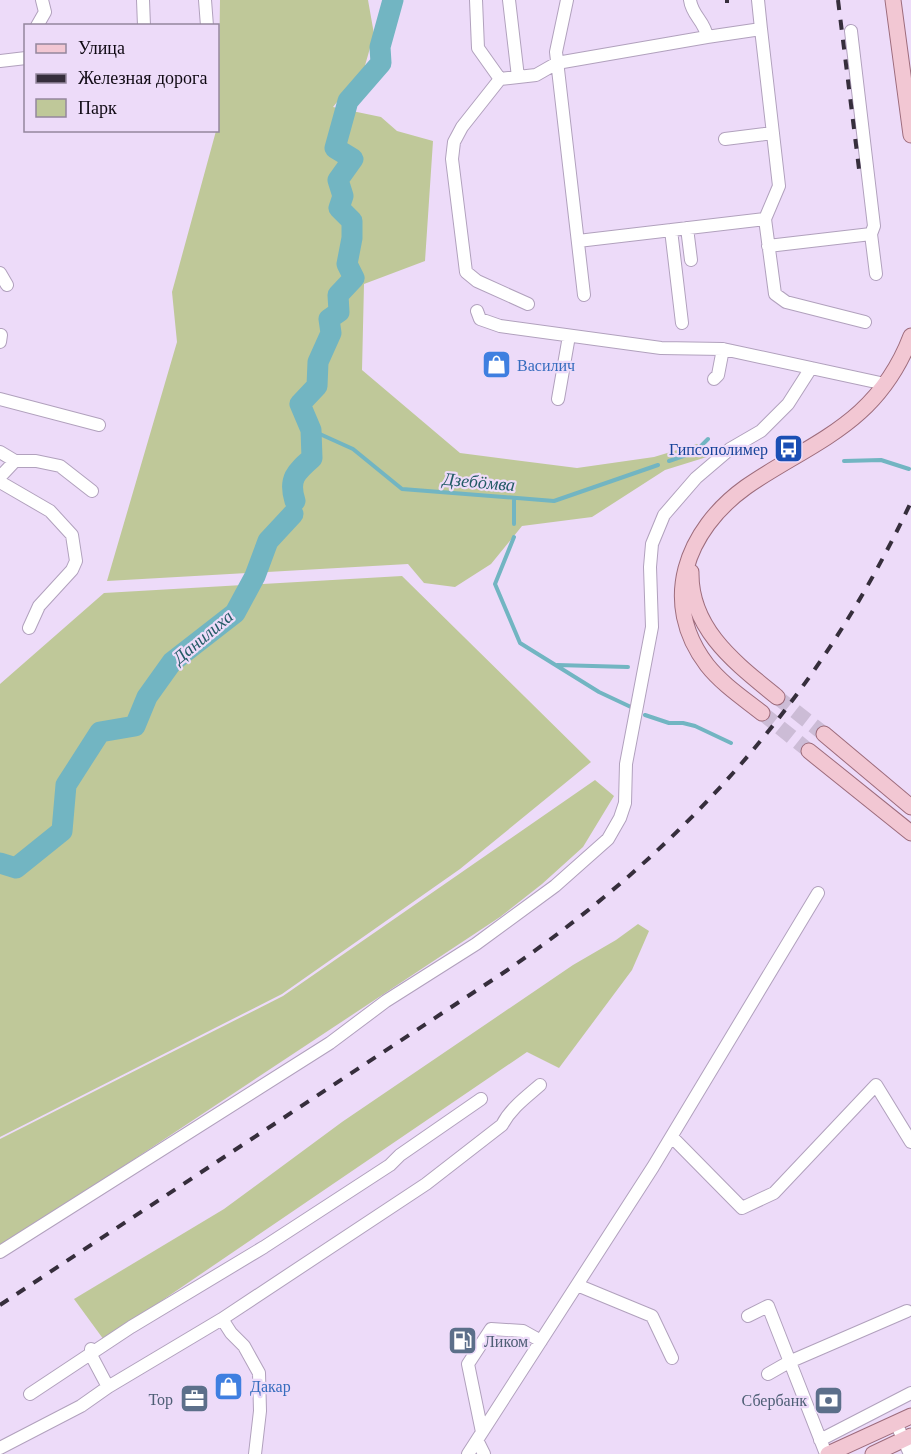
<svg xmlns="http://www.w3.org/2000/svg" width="911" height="1454" font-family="Georgia,serif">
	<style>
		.green { fill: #bfc899 }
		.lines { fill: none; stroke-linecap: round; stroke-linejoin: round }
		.stream { stroke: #72b5c2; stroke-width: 4 }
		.river { stroke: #72b5c2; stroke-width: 21 }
		.major-tunnel { stroke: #ccbcd6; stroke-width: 15; stroke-dasharray: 15 8; stroke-linecap: butt }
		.minor-casing { stroke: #b1a1bd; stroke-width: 14 }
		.major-casing { stroke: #9d6c7c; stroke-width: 17 }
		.minor { stroke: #fff; stroke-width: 12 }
		.major { stroke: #f2c7d3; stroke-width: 15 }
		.rail { stroke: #362e3c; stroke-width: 4; stroke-dasharray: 10 10; stroke-linecap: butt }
		.labels { text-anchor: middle; stroke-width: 4.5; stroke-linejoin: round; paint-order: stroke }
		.shop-label { font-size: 16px; fill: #366cbe; stroke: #eddbf9; text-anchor: start }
		.transit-label { font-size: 16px; fill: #164399; stroke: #eddbf9; text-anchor: end }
		.service-label { font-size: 16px; fill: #4e5e75; stroke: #eddbf9; text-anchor: end }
		.water-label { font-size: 18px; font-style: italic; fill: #235b66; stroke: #eddbf9 }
	</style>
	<rect width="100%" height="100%" fill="#eddbf9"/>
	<path class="green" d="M220 0H368L374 34 364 69 333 107 381 117 397 131 433 141 425 261 364 284 362 370 460 453 577 468 654 457 697 444 710 456 665 470 592 517 522 526 491 564 455 587 424 583 408 564 107 581 177 342 172 292 216 131 218 130Z
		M402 576 591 762 460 869 282 994 0 1137V684L104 593Z
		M595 780 614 796 583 847 542 884 500 917 0 1248V1139L283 996Z
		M638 924 649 931 632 970 559 1068 527 1052 104 1340 74 1299 224 1209 342 1122 573 965 616 940Z"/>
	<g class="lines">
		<path class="stream" d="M311 430 353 449 402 489 554 501 658 465
			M669 461 695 452 708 439
			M844 461 881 460 909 469
			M514 524V498
			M514 537 495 584 520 643 599 692 633 708
			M557 665 628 667
			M645 715 669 723H683L695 726 731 743"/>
		<path class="river" d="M295 501C288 479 296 472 312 458L311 430 300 404 317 386 318 362 331 333 329 319 339 312 338 295 354 278 347 264 352 238V221L339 208 343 196 338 180 353 159 335 148 348 101 381 63 380 47 393 0
			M0 863 16 868 62 831 66 785 100 732 135 726 147 697 172 662 235 613 255 576 268 541 293 514"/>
		<path class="major-tunnel" d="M777 697 824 734
			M762 713 809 751"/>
		<defs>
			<path id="minor" d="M143 0 144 26
				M205 0 207 26
				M476 0 478 48 500 79
				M509 0 518 77
				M567 0 556 52 584 295
				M690 0C692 16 705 21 707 37L761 29 779 186 765 219 775 294 786 302 865 322
				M758 0 761 29
				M37 26 45 12 42 0
				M851 31 874 226 871 234
				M0 61 26 58
				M725 139 773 133
				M687 228 691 260
				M671 230 682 323
				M578 241 765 219
				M768 246 871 234 876 274
				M0 273 7 285
				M528 304 477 281 466 272 452 159 454 142 462 127 500 79 536 75 557 63 707 37
				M477 311 480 319 500 326 661 348 723 349 885 384
				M0 342 1 335
				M714 379 718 375 723 349
				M0 399 99 425
				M558 399 569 336
				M0 452 15 461H36L60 466 92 491
				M0 477 15 461
				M0 482 50 511 72 535 76 561 72 570 39 606 29 628
				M672 1137 742 1208 774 1193 876 1085 911 1142
				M0 1252 330 1043 386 1001 476 944 555 886 608 839 620 818 625 803 626 764 652 627 650 567 652 544 664 515 696 478 730 449 761 431 788 404 811 368
				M577 1285 652 1316 672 1358
				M748 1316 768 1306 826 1454
				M222 1319 231 1333 244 1346 259 1373 260 1411 255 1454
				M91 1349V1355L108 1387
				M768 1374 789 1362 907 1311
				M30 1394 131 1327 264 1247 390 1165 400 1155 481 1099
				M896 1423 910 1454
				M482 1432 468 1364 491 1329 523 1331 541 1341
				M477 1440 484 1454
				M820 1440 911 1393
				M0 1448 81 1406 108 1387 222 1319 426 1184 502 1125C511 1108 525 1098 540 1085
				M468 1454 653 1167 818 893"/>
			<path id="major" d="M893 0 911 135
				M691 572C690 630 737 664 777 697
				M762 713C743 698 722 684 707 665 659 602 686 530 746 487 783 461 827 442 860 412 883 391 900 365 911 336
				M824 734 911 807
				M809 751 911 833
				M828 1454 911 1416
				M873 1454 911 1436"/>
		</defs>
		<use href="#minor" class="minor-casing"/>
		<use href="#major" class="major-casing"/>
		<use href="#minor" class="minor"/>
		<use href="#major" class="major"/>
		<path class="rail" d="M727 0V3
			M838 0 859 169
			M0 1305 503 973C682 851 818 700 911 502"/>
	</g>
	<defs>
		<symbol id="shop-square" viewBox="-11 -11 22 22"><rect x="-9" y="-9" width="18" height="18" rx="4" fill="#3f7fe0" stroke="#eddbf9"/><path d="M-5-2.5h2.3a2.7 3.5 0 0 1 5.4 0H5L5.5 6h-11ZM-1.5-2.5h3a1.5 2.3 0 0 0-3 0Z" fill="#fff"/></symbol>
		<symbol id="bus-square" viewBox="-11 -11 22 22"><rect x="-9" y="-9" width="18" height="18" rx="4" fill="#1a4fb4" stroke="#eddbf9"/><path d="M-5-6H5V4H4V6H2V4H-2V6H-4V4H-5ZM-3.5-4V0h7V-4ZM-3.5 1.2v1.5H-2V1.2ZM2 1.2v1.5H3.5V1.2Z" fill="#fff"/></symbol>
		<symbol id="fuel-square" viewBox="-11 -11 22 22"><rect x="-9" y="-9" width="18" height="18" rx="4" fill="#5c6f8a" stroke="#eddbf9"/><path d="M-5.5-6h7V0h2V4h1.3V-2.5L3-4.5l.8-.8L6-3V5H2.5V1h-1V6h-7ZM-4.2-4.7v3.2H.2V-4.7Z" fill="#fff"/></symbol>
		<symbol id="office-square" viewBox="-11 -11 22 22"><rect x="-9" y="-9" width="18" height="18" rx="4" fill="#5c6f8a" stroke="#eddbf9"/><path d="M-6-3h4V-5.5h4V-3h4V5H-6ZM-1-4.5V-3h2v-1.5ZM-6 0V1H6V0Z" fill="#fff"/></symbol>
		<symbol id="bank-square" viewBox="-11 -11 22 22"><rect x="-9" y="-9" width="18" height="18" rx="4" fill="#5c6f8a" stroke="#eddbf9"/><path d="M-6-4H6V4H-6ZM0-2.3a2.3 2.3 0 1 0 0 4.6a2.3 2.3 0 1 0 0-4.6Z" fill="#fff"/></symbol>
	</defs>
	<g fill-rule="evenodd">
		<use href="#shop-square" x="480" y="348" width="33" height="33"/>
		<use href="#bus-square" x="772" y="432" width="33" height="33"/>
		<use href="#fuel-square" x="446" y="1324" width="33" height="33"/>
		<use href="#shop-square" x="212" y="1370" width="33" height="33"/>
		<use href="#office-square" x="178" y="1382" width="33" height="33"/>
		<use href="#bank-square" x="812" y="1384" width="33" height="33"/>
	</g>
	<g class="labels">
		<g class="shop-label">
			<text x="517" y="371">Василич</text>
			<text x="250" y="1392">Дакар</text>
		</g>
		<g class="transit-label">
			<text x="768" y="455">Гипсополимер</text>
		</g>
		<g class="service-label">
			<text x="484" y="1347" text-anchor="start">Ликом</text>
			<text x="173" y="1405">Тор</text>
			<text x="807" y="1406">Сбербанк</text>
		</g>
		<g class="water-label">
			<text transform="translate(479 482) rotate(5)" y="6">Дзебӧмва</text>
			<text transform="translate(203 637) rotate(-40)" y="6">Данилиха</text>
		</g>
	</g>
	<rect x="24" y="24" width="195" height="108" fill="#eddbf9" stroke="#94879d" stroke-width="1.5"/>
	<rect x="36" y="44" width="30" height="9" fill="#f2c7d3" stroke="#94879d" stroke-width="1.5"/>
	<text x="78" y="54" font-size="18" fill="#0f0913">Улица</text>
	<rect x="36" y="74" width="30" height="9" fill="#362e3c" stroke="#94879d" stroke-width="1.5"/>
	<text x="78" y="84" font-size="18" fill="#0f0913">Железная дорога</text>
	<rect x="36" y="99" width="30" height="18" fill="#bfc899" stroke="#94879d" stroke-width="1.5"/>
	<text x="78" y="114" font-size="18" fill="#0f0913">Парк</text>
</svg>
